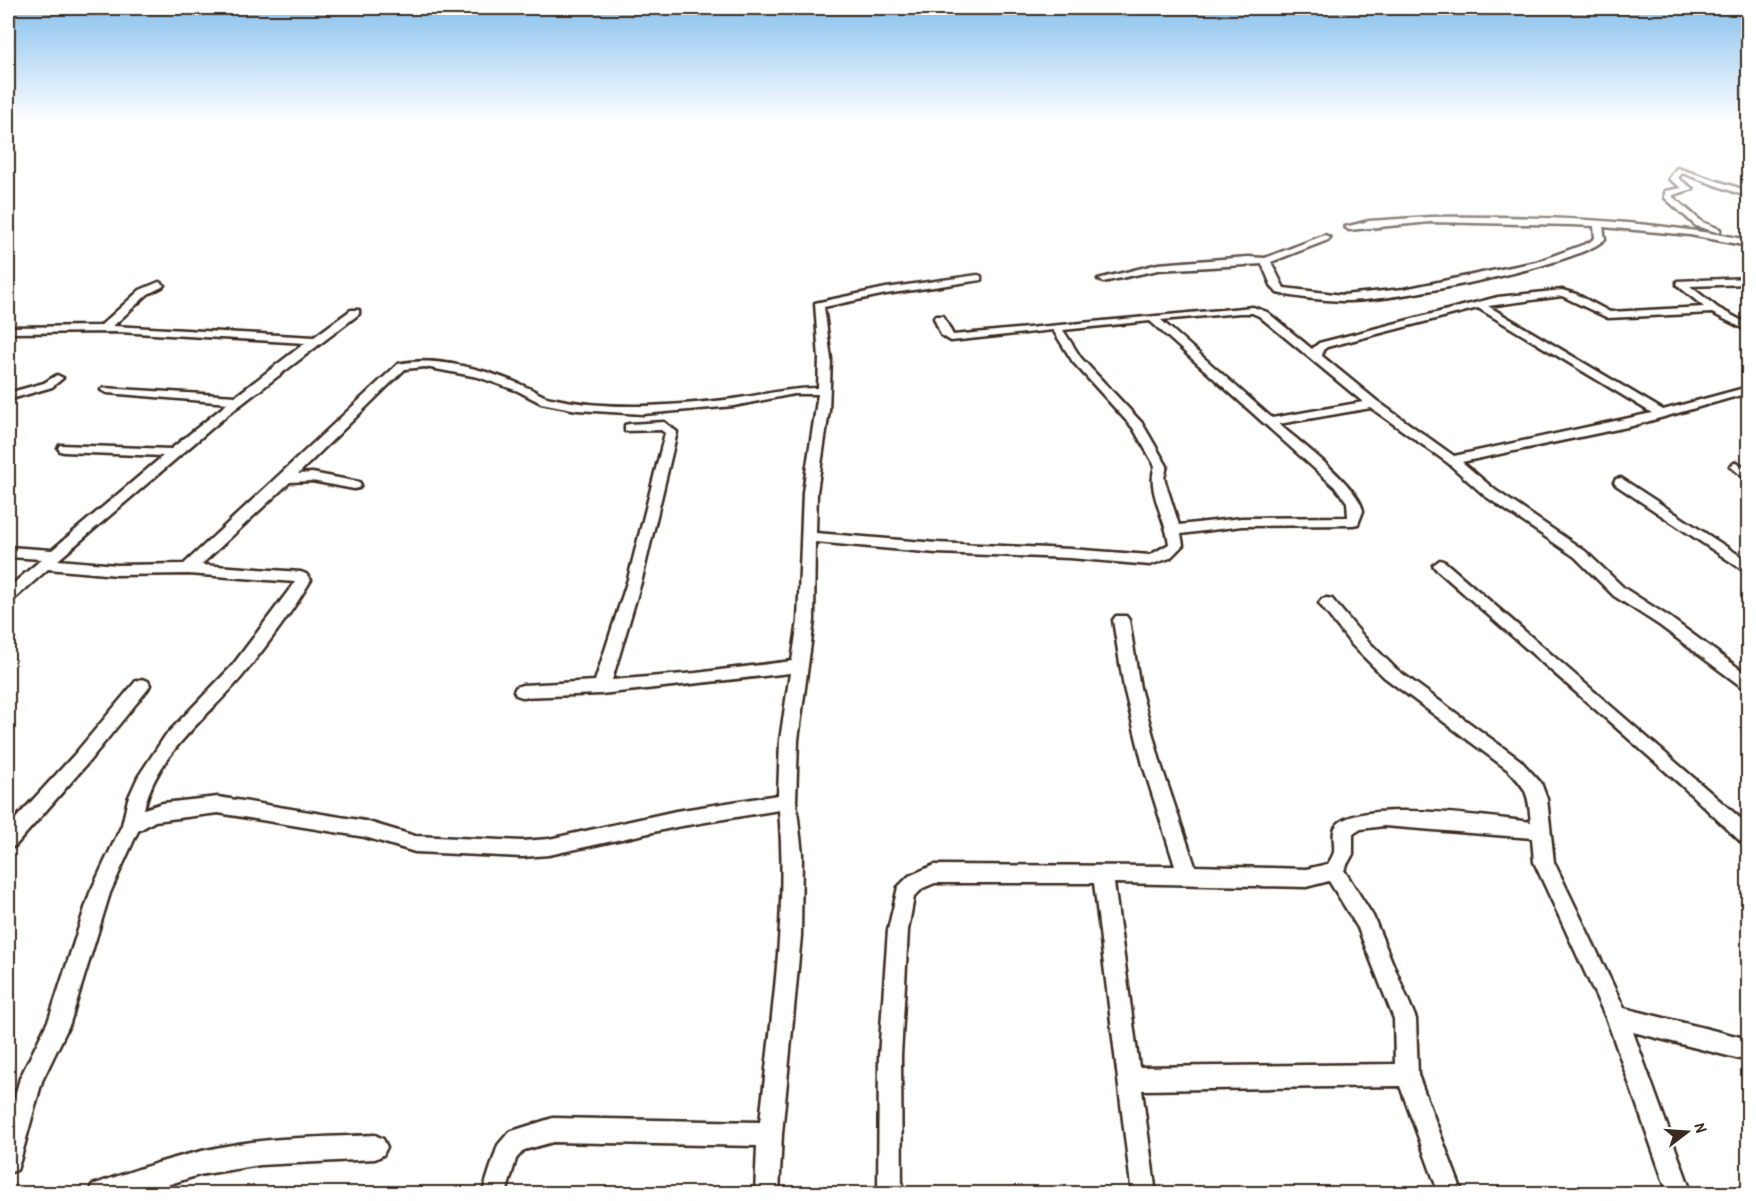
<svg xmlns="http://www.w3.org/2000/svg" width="1756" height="1201" font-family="'Patrick Hand',sans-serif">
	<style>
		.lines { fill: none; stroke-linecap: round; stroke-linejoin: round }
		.minor-casing { stroke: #3b2a1e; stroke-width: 5 }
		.minor { fill: #fff; fill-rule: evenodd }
	</style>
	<rect width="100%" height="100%" fill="#fff"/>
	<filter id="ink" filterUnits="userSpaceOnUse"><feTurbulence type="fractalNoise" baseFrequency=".0167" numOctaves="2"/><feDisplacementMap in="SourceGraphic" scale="12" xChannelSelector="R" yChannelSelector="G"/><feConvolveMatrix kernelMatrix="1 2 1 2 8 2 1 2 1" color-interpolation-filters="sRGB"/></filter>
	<g filter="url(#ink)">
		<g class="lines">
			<defs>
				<path id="minor" d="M1677 168 1748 191V197L1682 173 1678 178 1693 189 1673 195V197L1702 222 1720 229V233L1696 226 1665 198V191L1682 188 1669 179Z
					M1430 217C1536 216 1644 219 1748 240V246L1690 235 1603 227 1605 239C1578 266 1384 303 1342 301 1321 300 1298 298 1277 293L1271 285 1262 264 1158 270 1103 282 1098 279 1158 264 1248 257 1265 258 1325 235 1330 238 1328 240 1271 262 1284 288 1343 295 1404 289 1536 262 1588 243 1595 238 1594 226 1572 225 1430 222 1349 230 1345 227 1369 221Z
					M978 275 981 276V280L886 294 824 307 831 359 829 411 817 492 816 533 936 543 1070 549 1150 555 1169 544C1166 519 1146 490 1155 466L1133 428 1073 362 1053 330 951 341 941 335 934 318 935 316H943L953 335 1253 307 1267 312 1312 349 1319 343 1498 297 1562 290 1576 294 1610 312 1704 307 1677 285V281L1748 278V284L1690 286 1718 308 1748 324V331L1712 313 1608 318 1562 296 1488 306 1663 410 1748 387V393L1632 426 1462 462 1495 490 1585 551 1624 588 1669 617 1748 675V689L1742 687 1659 625 1614 596 1575 557 1485 496 1448 463 1371 408 1279 424C1299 442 1359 486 1363 511L1358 524 1353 525 1242 526 1181 534 1183 545 1170 558 1150 565 1070 558 936 553 815 542 814 621 798 740 796 801 802 854 801 936 782 1134 779 1194H755L757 1146 553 1142 524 1150 516 1159 506 1194H482L498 1145 509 1132 553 1118 760 1122C771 1018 788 915 779 810L676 827 549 855 522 857 415 852 365 837 218 813 155 821 138 831 110 893 70 1023 42 1081 20 1161 17 1170 8 1173V1121L20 1078 49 1019 90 893 122 825 128 799 138 777 165 736 232 666 295 582 188 574 117 575 48 569 13 600 8 601V588L42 559 8 557V547L52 550 163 456 64 452 60 451 58 448 60 445 171 449 228 403 107 393 101 390 103 388 236 396 305 343 119 332 8 333V327L100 326 140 290 159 282 164 285 162 287 148 294 113 326 314 337 351 310H359V314L226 416 58 560 117 565 184 564 398 364C436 355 492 371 526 387 535 390 542 397 551 398 610 411 673 406 733 399 762 395 789 388 818 388L819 359 815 303 886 288ZM1478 308 1652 413 1454 456 1377 401 1322 356 1323 350 1327 347ZM1240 313H1252L1259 316 1363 402 1272 418 1161 320ZM1150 321 1336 488 1347 502 1348 517 1242 518 1179 525 1164 478 1167 466 1142 423 1081 358 1063 330ZM425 367 478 377 518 391 541 403 577 410 643 414 734 406 794 394H818L803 492 798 621 792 661 696 673 612 680 642 579 677 432 664 422 629 424 625 425V431L661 430 665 433 628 579 595 681 522 685 516 687 514 691 516 695 522 697 601 694 790 673 780 740 778 795 676 811 549 839 522 841 415 836 365 821 218 797 163 803 144 809C157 752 210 716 244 674 268 644 292 612 311 580L306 574 301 572 201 565 290 482 312 481 354 489 359 488 361 485 359 482 354 481 312 473 298 474 405 369Z
					M57 375 63 378 52 387 8 400V393L44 383Z
					M1736 462 1748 469V478L1743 477 1730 466Z
					M1621 478 1748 561V572L1743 570 1616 485 1614 482 1616 479Z
					M1440 560 1445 562 1748 825V844L1741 842 1680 784 1435 568 1433 565Z
					M1327 598 1332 599 1364 637 1396 669 1520 760 1541 783 1547 799 1554 862 1624 1008 1748 1039V1061L1633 1032 1692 1194H1668L1607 1020 1534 862 1532 838 1384 826 1361 829 1353 834V854L1344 870 1373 916 1416 1019 1418 1075 1463 1194H1439L1400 1086 1142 1090 1156 1194H1132L1094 883H935L923 888 914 897 908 930 901 1056 902 1194H878L879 1056 888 930 898 887 909 876 934 865 1175 866 1143 765 1124 688 1113 620 1116 616H1126L1129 620 1140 688 1161 765 1195 866 1306 869 1328 864C1330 860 1333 856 1334 852 1335 844 1331 831 1337 825 1361 798 1494 818 1531 822 1528 794 1528 790 1508 770L1384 677 1352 645 1322 607 1319 603 1322 599ZM1329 881 1358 928 1394 1019 1395 1064 1139 1067 1114 883 1306 887Z
					M142 679 148 681 150 685 148 689 86 765 15 846 8 848V827L74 755 136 681Z
					M375 1135 383 1139 387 1147 383 1155 375 1159 260 1165 199 1175 138 1194H89L92 1185 101 1182C146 1166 191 1151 238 1144 283 1137 329 1137 375 1135Z"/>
			</defs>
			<use href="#minor" class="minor-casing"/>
			<use href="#minor" class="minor"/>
		</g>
	</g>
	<linearGradient id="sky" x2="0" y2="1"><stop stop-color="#86c0ed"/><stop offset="0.42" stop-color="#fff"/><stop offset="1" stop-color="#fff" stop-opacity="0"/></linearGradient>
	<rect width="1756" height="291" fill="url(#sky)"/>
	<rect width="1756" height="1201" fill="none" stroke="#fff" stroke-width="30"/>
	<rect x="15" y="15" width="1726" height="1171" fill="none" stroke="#3b2a1e" stroke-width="2" filter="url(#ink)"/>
	<g transform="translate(1687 1132) rotate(73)" stroke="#ffffff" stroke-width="4.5" paint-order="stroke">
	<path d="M0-4.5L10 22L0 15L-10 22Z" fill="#3b2a1e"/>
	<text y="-9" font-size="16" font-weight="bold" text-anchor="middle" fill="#3b2a1e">N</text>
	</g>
</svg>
